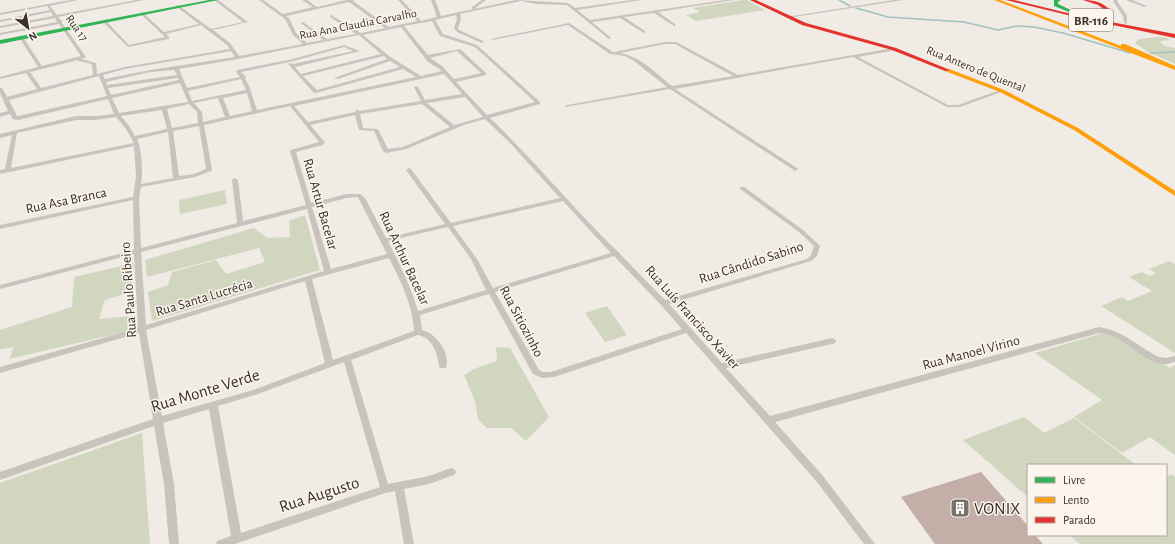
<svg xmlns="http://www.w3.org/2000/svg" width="1175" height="544" font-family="'Alegreya Sans',sans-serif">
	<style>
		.green { fill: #d1d6bf }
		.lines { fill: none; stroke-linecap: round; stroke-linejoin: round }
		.stream { stroke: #a1c2c1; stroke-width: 1.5 }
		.building { fill: #c3afa7 }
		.street { fill: #c9c3be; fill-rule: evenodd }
		.fast { fill: #30b455; fill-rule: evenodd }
		.slow { fill: #ff9f0a; fill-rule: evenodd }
		.jam { fill: #e5322d; fill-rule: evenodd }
		.jam-bridge { stroke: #e5322d; stroke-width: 5.5 }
		.labels { text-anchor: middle; stroke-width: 3; stroke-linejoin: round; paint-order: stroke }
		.far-street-label { font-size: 12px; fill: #3b302b; stroke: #fbf5ee }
		.shield { fill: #fbf5ee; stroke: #756b66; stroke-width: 1 }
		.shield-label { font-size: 13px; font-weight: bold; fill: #3b302b }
		.street-label { font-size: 14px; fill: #3b302b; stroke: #fbf5ee }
		.near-street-label { font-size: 17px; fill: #3b302b; stroke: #fbf5ee }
		.near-poi-label { font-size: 17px; fill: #3b302b; stroke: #fbf5ee; text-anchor: start }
	</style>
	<rect width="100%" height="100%" fill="#f0ebe5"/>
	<path class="green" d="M743 0H747L765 10 696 21 686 15 700 12 693 8Z
		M1158 37 1170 38 1168 39 1169 40 1161 41V43L1165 46 1175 48V64L1148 52 1135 43 1139 39Z
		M225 190 227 204 180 214 179 200Z
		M305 215 320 270 152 321 148 292 168 285 172 272 216 260 226 274 265 262 259 248 147 277 145 260 254 228 267 238 290 237 289 221Z
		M1169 261 1175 264V353L1101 306 1122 297 1128 301 1152 291 1129 277 1142 272 1149 276 1156 273 1149 269Z
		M134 263 131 292 105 300 99 319 133 316 137 329 9 359 14 347 0 349V330L72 307 74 277Z
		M607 306 627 335 605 342 585 313Z
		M1103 333 1115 335 1170 368 1175 365V455L1150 437 1122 453 1074 417 1102 400 1035 353Z
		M496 347 510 348 549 417 526 441 511 428H487L478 419 475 401 464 375 474 369 497 361Z
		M1024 417 1044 433 1074 418 1136 465H1028V497L963 440Z
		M142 433 150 544H0V483Z
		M1171 474 1175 477V544H1080L1069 535H1166V477Z"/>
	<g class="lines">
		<path class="stream" d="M839 0 850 6
			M856 8 888 17 964 22 998 30 1017 26 1034 27 1063 33 1130 53
			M1150 53 1175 52"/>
	</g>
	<path class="building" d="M981 472 1028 526V535H1035L1043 544H935L901 497Z"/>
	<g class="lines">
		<path class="street" d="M70 0H78L50 6 57 15 136 0H144L58 17 62 21V23L86 57 81 59 96 63 97 74 125 67 230 49 227 45 201 25 166 34 169 37V39L128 47 102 21 105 20 129 45 165 37 141 14 140 13 142 12 164 32 199 24 177 7 176 6 178 5 211 29 243 22 214 0H218L248 22 213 30 230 43 239 56 303 44 293 35 285 19 259 0H263L283 14 313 7 302 0H307L317 7 347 0H355L353 1 389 27 417 21 398 0H402L421 21 437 17 431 0H435L441 16 516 0 568 3 575 8 632 0H642L577 10 590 20 725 0H734L658 12 675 24V26H674L654 13 624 17 645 31V33H644L620 18 592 22 610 37 611 38 609 39 567 5 536 4 521 1 460 14 461 19 458 28 459 30 483 41 484 42 482 43 457 32 454 28 457 19 456 15 435 20 443 34 477 45 540 102V104L490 118C534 160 573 208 617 251L619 252 620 254 665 300 807 259 811 255 814 246 799 232 740 189V187H744L803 230 819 245 820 246 817 256 811 261 669 304 722 363 832 338 835 339 836 341 835 343 832 344 726 368 770 416 1099 327C1124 331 1137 346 1159 357L1166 358 1175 356V362C1172 362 1169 364 1166 364 1147 364 1132 346 1117 338 1111 335 1105 334 1099 333L775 422 823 476 875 544H864L817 482 686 333 554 377 542 378 533 374 489 294 420 315 422 330C436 333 451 353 446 368H440L439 366C437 353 433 338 418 335L351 360 388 484 429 476 451 468 454 469 456 472 454 475 429 484 404 489 414 544H404L395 491 385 493 235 544H216L217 541 231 536 209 409 163 423 174 484 179 544H169L164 484 154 426 0 480V472L153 419 139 333 0 373V367L138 328 134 254 0 289V285L134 250 133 200 0 229V225L133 197 136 177 134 146 0 174V170L5 169 12 135 0 138V134L76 116H96L114 114 108 99 18 120 13 119 10 114 0 117V113L8 111 0 93V88H2L7 97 37 89 26 73 0 79V77L38 67 19 37 20 36H22L42 66 81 56 59 24 0 35V33L57 22 55 18 0 28V26L53 16 51 12 0 22V20L50 10 47 6 0 15V13ZM349 2 385 28 361 33 331 15H330V17L356 34 327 39 303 22 301 23 302 24 323 40 307 43 296 33 289 18 286 16ZM432 21 440 36 475 47 535 102 487 115 456 82 486 75V73L460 49 428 55 404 26ZM401 27 428 62 438 68 442 71 421 76 389 56 363 35ZM359 35 381 54 301 74 295 67 360 51 344 45 293 59 237 70 236 72 240 77 187 88 179 69 238 59ZM344 47 353 51 293 64 290 63 288 64 314 93H316L403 69 416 77 257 110 249 86 245 78 246 77 241 72 294 61ZM231 51 235 57 150 70 105 79 103 75 125 69ZM457 51 481 73 454 79 442 66 430 58ZM384 56 387 59 334 78 338 79 390 61 400 67 317 90 303 76ZM78 60V61L92 64 93 75 41 88 30 72ZM174 70 177 75 107 85 106 82 150 72ZM444 74 462 94 425 100 418 87 416 86 414 87 421 101 359 111 357 109 355 112 308 122 294 106ZM99 76 107 96 18 116H17L9 100ZM178 78 179 80 111 95 108 88ZM241 79 246 90 192 101 188 91ZM180 83 188 102 119 113 112 98ZM247 93 252 111 230 116 223 98ZM465 97 483 117 454 125 427 103ZM218 98 225 117 203 122 202 112 194 103ZM189 104 197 112 198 123 172 128 167 109ZM422 104 450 127 403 147 388 149 378 129 363 128 360 114ZM290 106 319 142 291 150 290 151 306 205 243 221 238 180 235 178 233 179 232 180 237 223 141 248 139 198 141 187 195 177 211 171 212 170 204 125ZM162 110 167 129 135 136 130 127 121 116ZM355 115 359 130 374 131 383 151 386 153 406 149 464 125 485 119 510 143 560 198 451 223 411 169 409 168 406 170 445 224 386 238 365 198 360 194H347L311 203 296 152 323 145 325 142 324 141 310 125ZM116 117 126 129 134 143 11 168 17 133 76 120H96ZM199 126 206 169 194 174 179 176 173 131ZM168 132 173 178 141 184C143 172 142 149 137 139ZM357 197 359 199 387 254 331 269 312 207 347 198ZM563 201 611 253 493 288 477 259 453 226ZM307 209 324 271 146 325 141 252ZM448 227 471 259 486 290 418 311C411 286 399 263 388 241ZM614 256 661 305 682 329 551 372H543L539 370 495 292ZM389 258C400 280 413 305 414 331L333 360 312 279ZM305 281 325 363 253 390 162 416 146 330ZM344 362 380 487 241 533 218 406 258 394Z
			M482 0H486L474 9H472V7Z
			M894 0H903L788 18 786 17Z
			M1114 0H1118L1117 1 1127 16V24L1124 23 1123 16 1113 1Z
			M1126 0H1132L1147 6 1144 7Z
			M569 23 613 52H616L618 51 665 42H676L738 75 894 48 896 49V50L858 57 948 105H958L1000 90 1004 91 960 107H947L853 57 741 77 739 78H737L675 89 797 168 798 169 795 171 670 89 565 107V106L567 105 667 87 634 61 625 56 610 54 568 25 493 40 491 39ZM665 44H675L733 76 672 86C657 74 640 56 620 53Z"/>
		<path class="fast" d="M209 0H218L0 44V40Z
			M1054 0H1061L1058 2V4L1073 11 1069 12 1054 6Z"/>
		<path class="slow" d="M994 0H1000L1121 46V44H1125L1175 66V70Z
			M945 69H949L1004 90 1078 128 1175 191V196L1074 130 1000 92 945 71Z"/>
		<path class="jam" d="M750 0H756L806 23 896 48 950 70 945 71 892 50 802 25Z
			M1006 0H1014L1084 17 1175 34V38L1084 19Z
			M1083 0C1094 0 1102 2 1110 10L1108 15H1104L1105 10 1098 5Z"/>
		<path class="jam-bridge" d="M1099 26 1106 14"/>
	</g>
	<defs>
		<symbol id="building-square" viewBox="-11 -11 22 22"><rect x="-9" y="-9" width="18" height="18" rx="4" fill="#7a716c" stroke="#fbf5ee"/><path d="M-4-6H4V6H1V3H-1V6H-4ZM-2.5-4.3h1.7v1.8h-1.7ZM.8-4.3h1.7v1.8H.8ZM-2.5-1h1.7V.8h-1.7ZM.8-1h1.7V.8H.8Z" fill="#fff"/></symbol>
	</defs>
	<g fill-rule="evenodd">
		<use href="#building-square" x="949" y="497" width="22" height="22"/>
	</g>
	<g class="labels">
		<g class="far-street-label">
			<text transform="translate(358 24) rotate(-11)" y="4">Rua Ana Claudia Carvalho</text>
			<text transform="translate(77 28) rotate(55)" y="4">Rua 17</text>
			<text transform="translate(976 69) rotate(22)" y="4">Rua Antero de Quental</text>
		</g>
		<rect class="shield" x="1069" y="9" width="44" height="22" rx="3"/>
		<g class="shield-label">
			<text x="1091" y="25">BR-116</text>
		</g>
		<g class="street-label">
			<text transform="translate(66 200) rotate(-12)" y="5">Rua Asa Branca</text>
			<text transform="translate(321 204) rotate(74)" y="5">Rua Artur Bacelar</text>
			<text transform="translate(405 258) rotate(65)" y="5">Rua Arthur Bacelar</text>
			<text transform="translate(751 262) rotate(-18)" y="5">Rua Cândido Sabino</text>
			<text transform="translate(128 290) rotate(-94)" y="5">Rua Paulo Ribeiro</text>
			<text transform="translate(204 297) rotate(-17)" y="5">Rua Santa Lucrécia</text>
			<text transform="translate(693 317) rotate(48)" y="5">Rua Luís Francisco Xavier</text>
			<text transform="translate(522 321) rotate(62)" y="5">Rua Sitiozinho</text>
			<text transform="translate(971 352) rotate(-15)" y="5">Rua Manoel Virino</text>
		</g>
		<g class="near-street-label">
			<text transform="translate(205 390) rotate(-17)" y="6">Rua Monte Verde</text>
			<text transform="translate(319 494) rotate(-18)" y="6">Rua Augusto</text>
		</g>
		<g class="near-poi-label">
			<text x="974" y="514">VONIX</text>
		</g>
	</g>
	<rect x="1027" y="464" width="140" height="72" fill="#fbf5ee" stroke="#aea6a0"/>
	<rect x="1035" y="477" width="20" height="6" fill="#30b455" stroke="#aea6a0"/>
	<text x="1063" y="484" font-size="12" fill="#3b302b">Livre</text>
	<rect x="1035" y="497" width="20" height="6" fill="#ff9f0a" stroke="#aea6a0"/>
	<text x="1063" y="504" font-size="12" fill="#3b302b">Lento</text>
	<rect x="1035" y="517" width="20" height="6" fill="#e5322d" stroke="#aea6a0"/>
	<text x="1063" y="524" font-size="12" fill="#3b302b">Parado</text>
	<g transform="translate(28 28) rotate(149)" stroke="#fbf5ee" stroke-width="3" paint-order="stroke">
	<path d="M0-3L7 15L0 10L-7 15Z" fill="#3b302b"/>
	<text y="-6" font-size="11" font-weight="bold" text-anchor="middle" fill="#3b302b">N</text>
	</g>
</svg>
